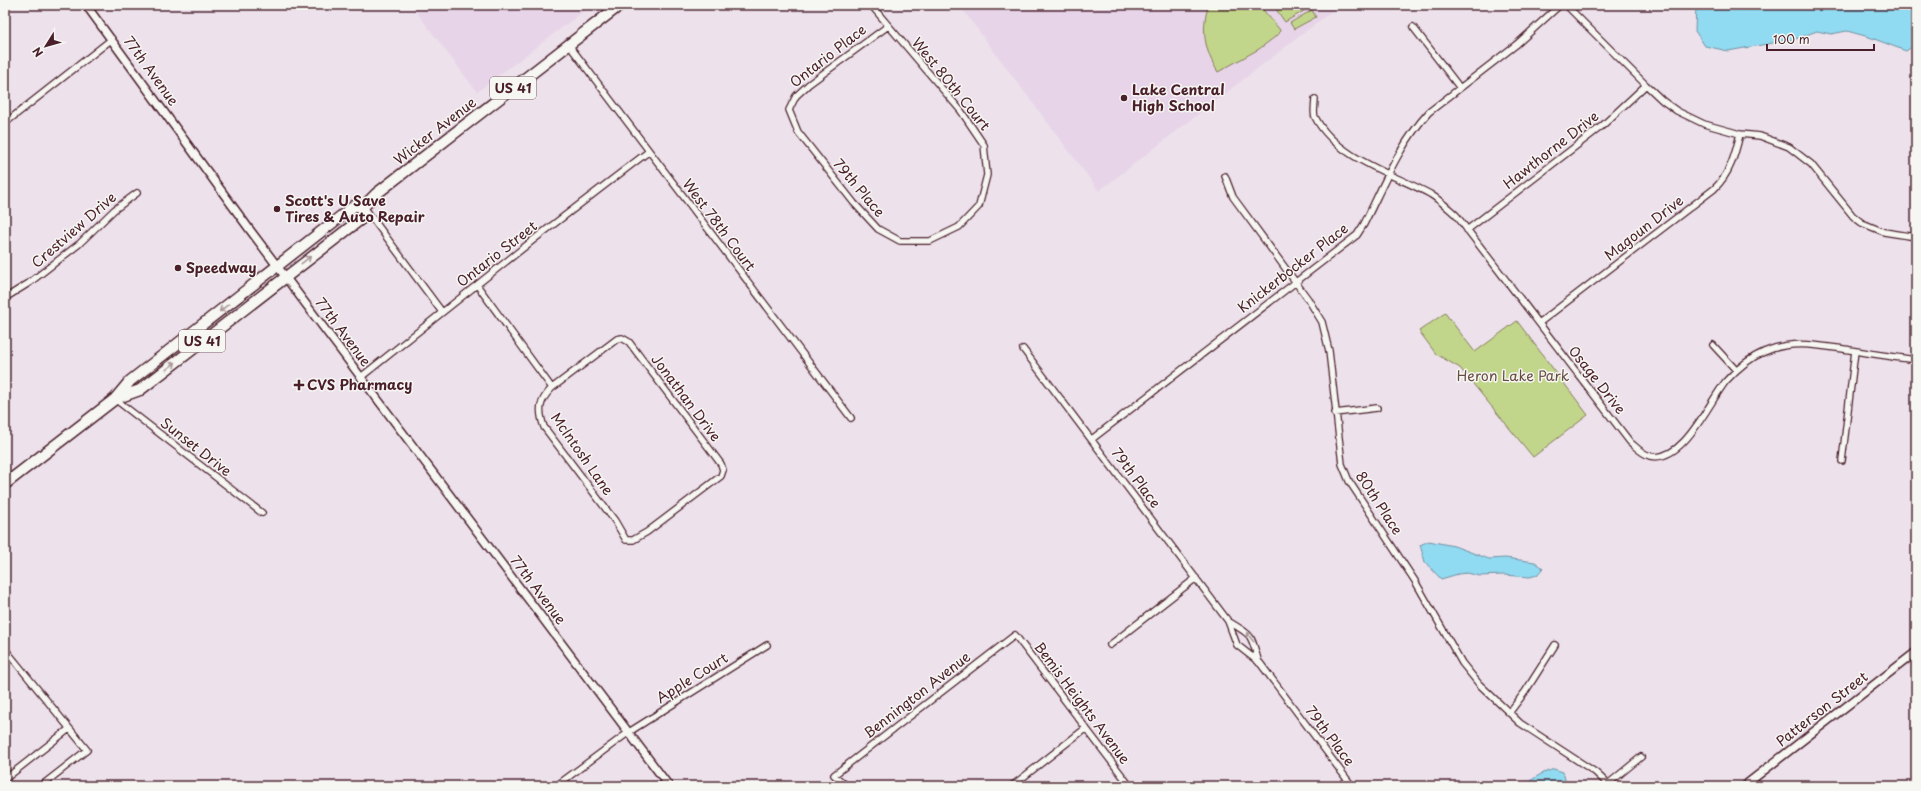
<svg xmlns="http://www.w3.org/2000/svg" width="1921" height="791" font-family="'Playpen Sans',sans-serif">
	<style>
		.built { fill: #e7d4e8 }
		.green { fill: #c1d68b; stroke: #867a5b }
		.water { fill: #90dbf1; stroke: #7490a2 }
		.lines { fill: none; stroke-linecap: round; stroke-linejoin: round }
		.minor-casing { stroke: #4a1f2b; stroke-width: 8 }
		.tertiary-casing { stroke: #4a1f2b; stroke-width: 10 }
		.trunk-casing { stroke: #4a1f2b; stroke-width: 13 }
		.minor { stroke: #f6f6f2; stroke-width: 5.5 }
		.tertiary { stroke: #f6f6f2; stroke-width: 7 }
		.trunk { stroke: #f6f6f2; stroke-width: 10 }
		.oneway { stroke: #a99598 }
		.poi-dot { fill: #4a1f2b; stroke: #f6f6f2; stroke-width: 1.5 }
		.labels { text-anchor: middle; stroke-width: 3; stroke-linejoin: round; paint-order: stroke }
		.shield { fill: #f6f6f2; stroke: #7e6067; stroke-width: 1 }
		.shield-label { font-size: 13px; font-weight: bold; fill: #4a1f2b }
		.street-label { font-size: 14px; fill: #4a1f2b; stroke: #f6f6f2 }
		.poi-label { font-size: 14px; font-weight: bold; fill: #4a1f2b; stroke: #f6f6f2; text-anchor: start }
		.park-label { font-size: 14px; fill: #684d43; stroke: #f6f6f2 }
	</style>
	<rect width="100%" height="100%" fill="#ede2ec"/>
	<filter id="ink" filterUnits="userSpaceOnUse"><feTurbulence type="fractalNoise" baseFrequency=".025" numOctaves="2"/><feDisplacementMap in="SourceGraphic" scale="8" xChannelSelector="R" yChannelSelector="G"/><feConvolveMatrix kernelMatrix="1 2 1 2 8 2 1 2 1" color-interpolation-filters="sRGB"/></filter>
	<g filter="url(#ink)">
		<path class="built" d="M411 5H592L477 92Z
			M959 5H1340L1099 191Z"/>
		<path class="green" d="M1209 5H1259L1280 30 1279 34 1259 49 1218 72C1205 52 1200 28 1209 5Z
			M1273 5H1314L1285 22Z
			M1312 10 1316 17 1294 29 1290 23Z
			M1445 313 1475 352 1517 321 1588 415 1533 457 1460 368 1436 354 1419 331Z"/>
		<path class="water" d="M1696 5H1916V44L1906 51 1869 37 1847 31 1831 34 1817 31 1795 39 1728 51 1705 46 1695 31Z
			M1429 541 1454 546 1489 559 1505 558 1535 562 1543 568 1537 575 1530 577 1504 575 1480 576 1467 573 1458 574 1441 579 1425 562 1420 545Z
			M1554 769 1563 772 1565 779 1563 786H1522L1541 774Z"/>
		<g class="lines">
			<defs>
				<path id="minor" d="M871 5 961 111 984 145 987 175 979 206 959 227 930 241H900L878 229 854 203 798 132 789 110 796 96 809 84 888 26
					M1566 5 1646 85 1663 101 1677 111 1704 124 1740 134 1760 136 1789 147 1811 164 1853 216 1862 223 1884 232 1916 237
					M1413 27 1460 88
					M569 45 851 418
					M1315 99C1315 104 1313 113 1315 117 1336 158 1393 174 1430 194 1440 200 1448 208 1456 215L1630 442C1636 447 1642 454 1650 456 1683 464 1709 402 1726 381 1737 369 1749 358 1764 352 1792 339 1821 346 1850 350 1872 354 1894 357 1916 360
					M5 123 112 39
					M1225 176 1233 197 1308 299 1322 322 1329 351 1342 464 1349 481 1415 581 1462 663 1479 684 1520 723 1595 772 1610 786
					M364 207 442 312
					M1467 230 1602 126 1646 85
					M477 285 552 388C539 401 538 410 544 427L615 521 626 540H633L647 532 721 476 723 470 721 464 629 342 622 338 617 339 552 388
					M5 298 29 283 79 244 114 210 137 193
					M1539 323 1714 189C1730 174 1735 155 1740 134
					M1713 345 1736 370
					M1023 349 1228 621 1237 645 1260 663 1352 786
					M361 377 537 237 648 152
					M115 399 262 513
					M1335 413 1377 408
					M1092 439 1357 235 1364 224C1384 184 1399 145 1429 112L1517 44 1560 5
					M1842 461 1855 351
					M1228 621C1255 637 1250 634 1259 663
					M1110 645 1196 578
					M5 649 87 750 41 786
					M1509 713 1525 692 1555 645
					M5 779 69 729
					M1608 784 1641 757
					M556 786 629 732 767 645
					M847 786 834 775 1015 635 1130 786
					M1012 786 1086 728"/>
				<path id="tertiary" d="M86 5 250 230 669 786
					M1744 786 1916 652"/>
				<path id="trunk" d="M115 399 140 390 361 219 364 206 376 194 620 5
					M5 484 115 399 130 381 354 206H364"/>
			</defs>
			<use href="#minor" class="minor-casing"/>
			<use href="#tertiary" class="tertiary-casing"/>
			<use href="#trunk" class="trunk-casing"/>
			<use href="#minor" class="minor"/>
			<use href="#tertiary" class="tertiary"/>
			<use href="#trunk" class="trunk"/>
		</g>
		<defs><path id="oneway-shaft" d="M-6 0H5M1.5-3L5.5 0L1.5 3" fill="none" stroke-width="1.6" stroke-linecap="round" stroke-linejoin="round"/></defs>
		<g class="oneway">
			<use href="#oneway-shaft" transform="translate(306 260) rotate(-38)"/>
			<use href="#oneway-shaft" transform="translate(224 308) rotate(141)"/>
			<use href="#oneway-shaft" transform="translate(171 366) rotate(-38)"/>
			<use href="#oneway-shaft" transform="translate(1250 637) rotate(-127)"/>
		</g>
	</g>
	<g class="poi-dot">
		<circle cx="1124" cy="98" r="4"/>
		<circle cx="277" cy="209" r="4"/>
		<circle cx="178" cy="268" r="4"/>
		<path d="M297 379h4v4h4v4h-4v4h-4v-4h-4v-4h4z"/>
	</g>
	<g class="labels">
		<g class="shield">
			<rect x="490" y="77" width="46" height="22" rx="3"/>
			<rect x="179" y="330" width="46" height="22" rx="3"/>
		</g>
		<g class="shield-label">
			<text x="513" y="93">US 41</text>
			<text x="202" y="346">US 41</text>
		</g>
		<g class="street-label">
			<text transform="translate(828 56) rotate(-38)" y="5">Ontario Place</text>
			<text transform="translate(151 71) rotate(54)" y="5">77th Avenue</text>
			<text transform="translate(951 84) rotate(51)" y="5">West 80th Court</text>
			<text transform="translate(435 131) rotate(-38)" y="5">Wicker Avenue</text>
			<text transform="translate(1551 150) rotate(-38)" y="5">Hawthorne Drive</text>
			<text transform="translate(859 188) rotate(50)" y="5">79th Place</text>
			<text transform="translate(719 225) rotate(53)" y="5">West 78th Court</text>
			<text transform="translate(1644 228) rotate(-38)" y="5">Magoun Drive</text>
			<text transform="translate(74 230) rotate(-41)" y="5">Crestview Drive</text>
			<text transform="translate(497 254) rotate(-38)" y="5">Ontario Street</text>
			<text transform="translate(1293 268) rotate(-38)" y="5">Knickerbocker Place</text>
			<text transform="translate(343 332) rotate(53)" y="5">77th Avenue</text>
			<text transform="translate(1597 380) rotate(52)" y="5">Osage Drive</text>
			<text transform="translate(686 398) rotate(53)" y="5">Jonathan Drive</text>
			<text transform="translate(196 447) rotate(38)" y="5">Sunset Drive</text>
			<text transform="translate(582 454) rotate(55)" y="5">Mclntosh Lane</text>
			<text transform="translate(1136 478) rotate(53)" y="5">79th Place</text>
			<text transform="translate(1379 503) rotate(57)" y="5">80th Place</text>
			<text transform="translate(538 590) rotate(53)" y="5">77th Avenue</text>
			<text transform="translate(692 678) rotate(-32)" y="5">Apple Court</text>
			<text transform="translate(917 695) rotate(-38)" y="5">Bennington Avenue</text>
			<text transform="translate(1082 703) rotate(53)" y="5">Bemis Heights Avenue</text>
			<text transform="translate(1822 709) rotate(-38)" y="5">Patterson Street</text>
			<text transform="translate(1330 736) rotate(53)" y="5">79th Place</text>
		</g>
		<g class="poi-label">
			<text x="1132" y="95">Lake Central<tspan x="1132" dy="16">High School</tspan></text>
			<text x="285" y="206">Scott's U Save<tspan x="285" dy="16">Tires &amp; Auto Repair</tspan></text>
			<text x="186" y="273">Speedway</text>
			<text x="307" y="390">CVS Pharmacy</text>
		</g>
		<g class="park-label">
			<text x="1513" y="381">Heron Lake Park</text>
		</g>
	</g>
	<rect width="1921" height="791" fill="none" stroke="#f6f6f2" stroke-width="20"/>
	<rect x="10" y="10" width="1901" height="771" fill="none" stroke="#4a1f2b" stroke-width="1.5" filter="url(#ink)"/>
	<g transform="translate(46 46) rotate(233)" stroke="#f6f6f2" stroke-width="3" paint-order="stroke">
	<path d="M0-3L7 15L0 10L-7 15Z" fill="#4a1f2b"/>
	<text y="-6" font-size="11" font-weight="bold" text-anchor="middle" fill="#4a1f2b">N</text>
	</g>
	<path d="M1767 44v6h107v-6" fill="none" stroke="#4a1f2b" stroke-width="2"/>
	<text x="1773" y="44" font-size="12" fill="#4a1f2b" stroke="#f6f6f2" stroke-width="3" paint-order="stroke">100 m</text>
</svg>
